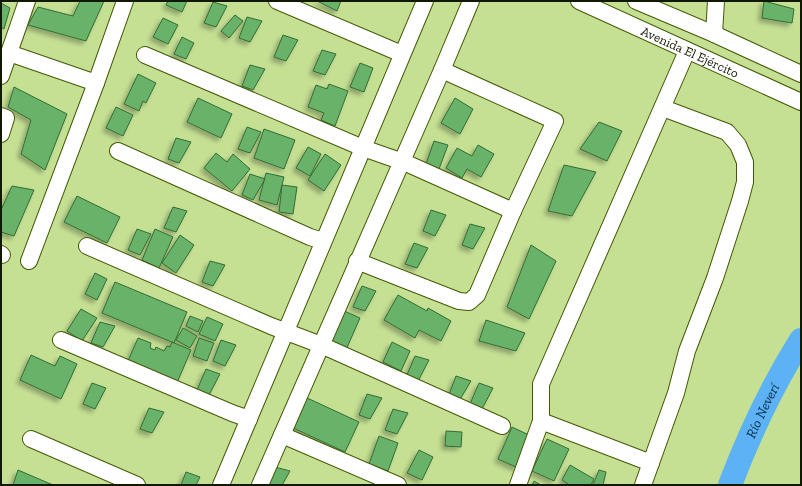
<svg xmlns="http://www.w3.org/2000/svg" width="802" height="486" font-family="'Zilla Slab',serif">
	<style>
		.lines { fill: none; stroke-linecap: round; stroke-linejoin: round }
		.river { stroke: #5cb2f4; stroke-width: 24 }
		.building { fill: #68b26a; stroke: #336c35; filter: url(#shadow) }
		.minor-casing { stroke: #435905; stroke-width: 18 }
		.minor { stroke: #fff; stroke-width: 16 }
		.labels { text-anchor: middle; stroke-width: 3.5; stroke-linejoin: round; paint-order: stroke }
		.street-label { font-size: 13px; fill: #101900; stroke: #c5e093 }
		.water-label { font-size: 14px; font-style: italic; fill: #0a2f49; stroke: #c5e093 }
	</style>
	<defs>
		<filter id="shadow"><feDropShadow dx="-3.5" dy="3.5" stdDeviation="2" flood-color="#0004"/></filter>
	</defs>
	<rect width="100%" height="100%" fill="#c5e093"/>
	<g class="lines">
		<path class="river" id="s1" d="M730 485C749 435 772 386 801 340"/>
	</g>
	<path class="building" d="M80 1H104L86 41 28 25 38 7 73 16Z
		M168 1H187L182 12 166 5Z
		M317 1H341L337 11Z
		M764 1 794 9 792 23 762 18Z
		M213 2 227 6 216 27 204 23Z
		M1 3 10 8 4 29 1 27Z
		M235 15 243 21 229 38 221 31Z
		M247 17 262 21 250 42 239 38Z
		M163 18 178 25 168 44 153 37Z
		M283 35 298 40 286 61 274 57Z
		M182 37 194 43 186 59 174 54Z
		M322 50 336 54 325 75 313 71Z
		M360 63 373 68 364 92 350 87Z
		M250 65 265 69 253 90 242 86Z
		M138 74 156 83 146 103 143 101 139 111 124 104Z
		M329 84 348 91 335 126 321 120 324 113 308 107 316 85 327 89Z
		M14 87 67 114 45 170 21 154 31 120 8 107Z
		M198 98 232 114 221 138 187 122Z
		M455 98 473 109 460 134 441 123Z
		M116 107 133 115 123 136 106 128Z
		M599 122 622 131 607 161 580 149Z
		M247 127 261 132 250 153 238 149Z
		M264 129 295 140 284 169 254 158Z
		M176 138 191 142 179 163 168 159Z
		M434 141 448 145 439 169 426 164Z
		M478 145 494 154 481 177 467 169 462 178 446 168 457 148 472 156Z
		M308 147 321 154 310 176 296 168Z
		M216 153 227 162 233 154 250 169 232 191 204 168Z
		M325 154 341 165 324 191 308 180Z
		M564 165 596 172 572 216 548 211Z
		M266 173 284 177 277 205 259 200Z
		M250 174 265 179 253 200 242 195Z
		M282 185 297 187 293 214 279 212Z
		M12 186 34 190 14 236 1 232V210Z
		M77 196 120 217 107 243 64 222Z
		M173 207 187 211 176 232 164 228Z
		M431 210 446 215 435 236 423 231Z
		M470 224 485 228 473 249 462 245Z
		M137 229 151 234 140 255 128 250Z
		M155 229 173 237 159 268 142 260Z
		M180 235 194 245 176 273 162 263Z
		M414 243 428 248 417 268 405 264Z
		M531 245 556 261 529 319 507 307Z
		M210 261 225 265 213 286 202 282Z
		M95 273 107 279 97 300 85 294Z
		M115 282 187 312 174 343 102 313Z
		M362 286 376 291 365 311 353 307Z
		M398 295 427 311 428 308 451 321 441 341 419 330 415 338 384 320Z
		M81 309 97 318 82 341 67 331Z
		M340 309 360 318 345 352 326 344Z
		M190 316 203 321 198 332 186 326Z
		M207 317 223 324 215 341 199 334Z
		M486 320 525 333 516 351 479 341Z
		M100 322 115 326 103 347 91 343Z
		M183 328 197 336 190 348 176 340Z
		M138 338 151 343 150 348 155 350 156 347 164 351 167 346 170 347 172 342 191 350 177 383 128 361Z
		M199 338 214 343 207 361 193 356Z
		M221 340 236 345 225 366 213 361Z
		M392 342 410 351 401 371 383 362Z
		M31 355 55 366 60 356 77 364 61 399 20 380Z
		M415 356 429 360 418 381 406 377Z
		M206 369 220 374 209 395 197 390Z
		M456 376 471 381 459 401 448 397Z
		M92 383 106 388 95 409 83 404Z
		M479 383 493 388 482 409 470 404Z
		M367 394 382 398 370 419 359 415Z
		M305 397 359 422 345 452 291 427Z
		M149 408 164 412 152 433 140 429Z
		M393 409 408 413 397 434 385 430Z
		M512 427 531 436 518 468 498 459Z
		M446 431 462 432 461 447 445 446Z
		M379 436 398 443 388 471 369 464Z
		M547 439 569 449 554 481 532 471Z
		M419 450 433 457 422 480 407 473Z
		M570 465 594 479 591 485H567L568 484 562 480Z
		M275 467 290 471 282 485H268Z
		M18 470 53 485H13Z
		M599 470 606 472 603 485H593Z
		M186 472 200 477 196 485H181Z
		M534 481 541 485H532Z"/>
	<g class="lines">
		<defs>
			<g id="minor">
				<path d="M277 1 402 54"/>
				<path id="s2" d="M579 1 801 102"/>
				<path d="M636 1 714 34 801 74"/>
				<path d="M714 34 716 1"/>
				<path d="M9 53 96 83"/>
				<path d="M145 55 363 148 406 163 513 211"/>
				<path d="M1 76 27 1"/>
				<path d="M1 116 6 118 1 134"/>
				<path d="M118 151 310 237 323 241"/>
				<path d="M87 246 271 326 321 345 502 426"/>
				<path d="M1 254 2 255"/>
				<path d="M29 261 96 83 125 1"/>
				<path d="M357 261 459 301 469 302 477 295 513 211 555 121 442 70"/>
				<path d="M61 340 232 413 249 419"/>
				<path d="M541 421 651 463"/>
				<path d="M282 435 398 485"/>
				<path d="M31 439 137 485"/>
				<path d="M221 485 425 1"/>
				<path d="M260 485 442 70 471 1"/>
				<path d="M518 485 541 421V384L687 51"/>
				<path d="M643 485 676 393 687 351 715 278 740 201 745 182V162L738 145 727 132 663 108"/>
			</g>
		</defs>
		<use href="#minor" class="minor-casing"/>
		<use href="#minor" class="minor"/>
	</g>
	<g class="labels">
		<g class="street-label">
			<text dy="5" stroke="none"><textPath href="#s2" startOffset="122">Avenida El Ejército</textPath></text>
		</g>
		<g class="water-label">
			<text dy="5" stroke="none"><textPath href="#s1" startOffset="81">Río Neverí</textPath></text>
		</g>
	</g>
	<rect width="802" height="486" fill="none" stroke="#101900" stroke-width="4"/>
</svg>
